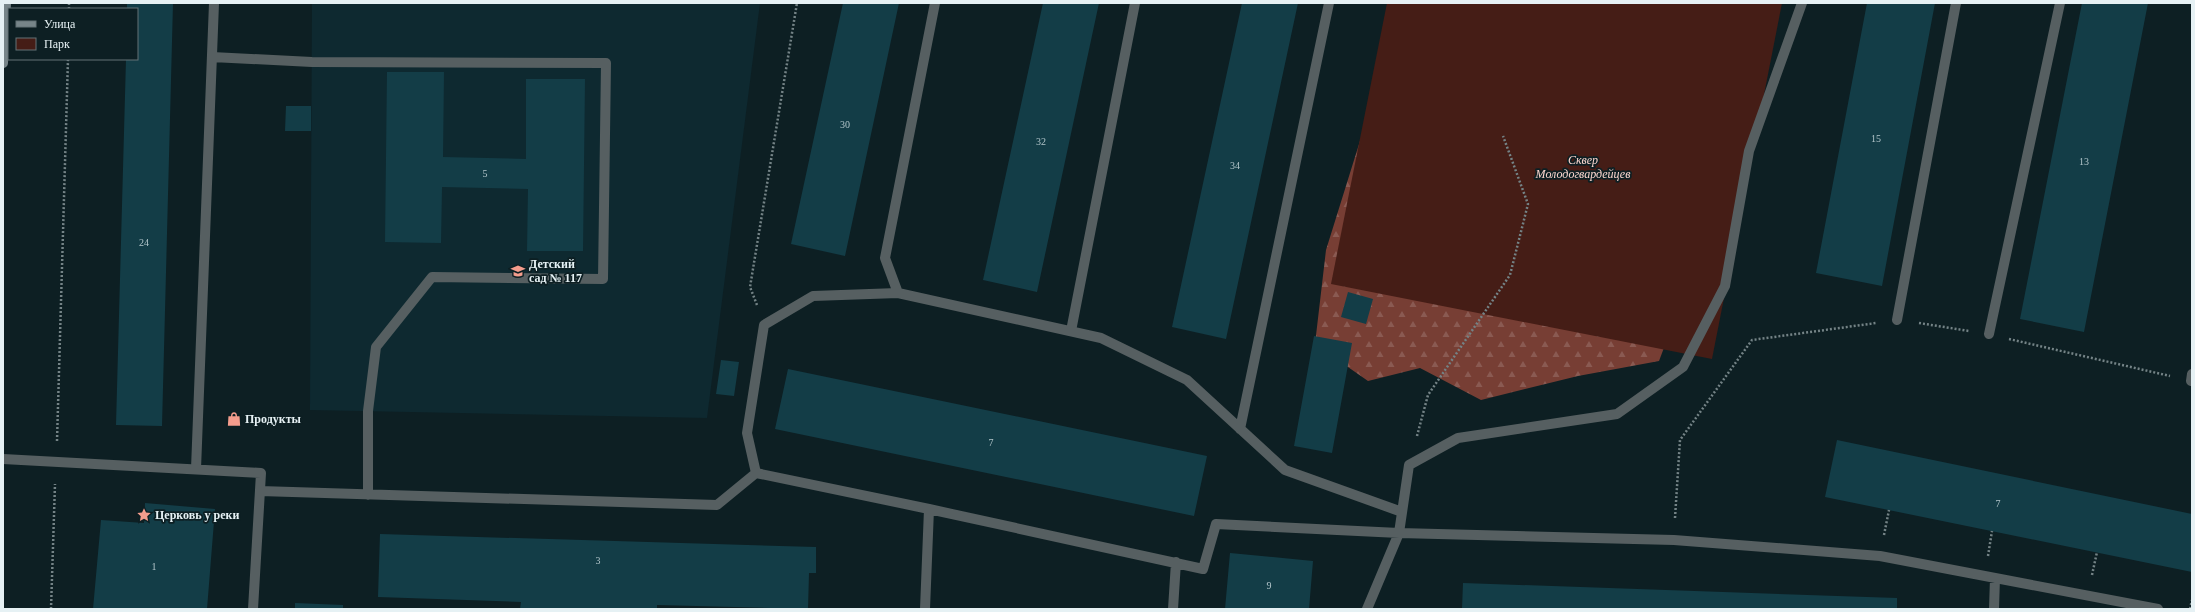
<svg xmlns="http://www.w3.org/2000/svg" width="2195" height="612" font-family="Georgia,serif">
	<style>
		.built { fill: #0e2930 }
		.forest { fill: url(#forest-firs) }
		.park { fill: #451d16 }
		.building { fill: #133d47 }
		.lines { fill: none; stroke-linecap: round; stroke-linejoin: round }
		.path { stroke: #748386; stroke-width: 2.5; stroke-dasharray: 2 2; stroke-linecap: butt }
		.lane { stroke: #565f61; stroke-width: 10 }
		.secondary { stroke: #778589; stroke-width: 10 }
		.labels { text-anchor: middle; stroke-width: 3.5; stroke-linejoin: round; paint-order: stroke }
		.number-label { font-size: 10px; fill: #b1c4c9 }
		.park-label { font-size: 12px; font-style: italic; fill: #fcd6ce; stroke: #0d1f23 }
		.poi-label { font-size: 12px; font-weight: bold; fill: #e6f1f4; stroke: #0d1f23; text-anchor: start }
	</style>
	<defs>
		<pattern id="forest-firs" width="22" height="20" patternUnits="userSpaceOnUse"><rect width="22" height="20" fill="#773e34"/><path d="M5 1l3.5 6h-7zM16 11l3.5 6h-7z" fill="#8a5a52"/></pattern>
	</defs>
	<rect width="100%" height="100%" fill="#0d1f23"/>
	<path class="built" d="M312 3H760L707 418 310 410Z"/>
	<path class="forest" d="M1441 3 1680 305 1659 361 1578 376 1481 400 1420 368 1368 381 1315 344 1326 250 1393 35Z"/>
	<path class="park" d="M1387 3H1782L1712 359 1331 284Z"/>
	<path class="building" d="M127 3H173L162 426 116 425 126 59H137V9H127Z
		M843 3H899L845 256 791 244Z
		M1043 3H1099L1037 292 983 280Z
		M1242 3H1298L1226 339 1172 327Z
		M1867 3H1935L1882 286 1816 273Z
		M2082 3H2148L2084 332 2020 319Z
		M387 72H444L443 157 526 159V79H585L583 251H527L528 189 442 187 441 243 385 242Z
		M286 106H311V131H285Z
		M1348 292 1373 299 1366 324 1341 317Z
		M1314 336 1352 343 1332 453 1294 446Z
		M721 360 739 362 734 396 716 394Z
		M788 369 1207 456 1194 516 775 429Z
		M1837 440 2192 514V572L1825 497Z
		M145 503 215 509 207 609H93L101 520 144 523Z
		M380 534 816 547V573H809L808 609 657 605V609H520L521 602 378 597Z
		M1230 553 1313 561 1309 609H1225Z
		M1463 583 1897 598V609H1462Z
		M295 603 343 605V609H295Z"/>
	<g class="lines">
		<path class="path" d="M69 9V3
			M757 305 750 287 797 3
			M1919 323 1969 331
			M2009 339 2170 376
			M1417 436 1428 395 1510 275 1528 204 1503 136
			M57 441 68 59
			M1675 518 1680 440 1752 340 1876 323
			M1884 535 1889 510
			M1988 556 1992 531
			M2092 575 2097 552
			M51 609 55 484
			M2190 609 2192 600"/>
		<path class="lane" d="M935 3 885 258 898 293 1101 338 1187 380 1285 470 1402 512
			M212 57 312 62 606 63 603 279 432 277 376 347 368 411V495
			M1897 320 1956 3
			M1071 331 1135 3
			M1989 334 2060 3
			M2191 381 2192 374
			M1240 429 1329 3
			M3 459 261 473 253 609
			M196 469 214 3
			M756 473 747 433 764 325 813 296 898 293
			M260 491 717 505 756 473 929 509 925 609
			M929 509 1203 569 1216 524 1399 533 1674 540 1880 556 2158 609
			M1173 609 1176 562
			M1367 609 1399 533 1409 465 1458 438 1617 414 1683 367 1725 286 1749 151 1802 3
			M1994 609 1995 578"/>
		<path class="secondary" d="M3 63 6 3"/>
	</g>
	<defs>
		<symbol id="school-bare" viewBox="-9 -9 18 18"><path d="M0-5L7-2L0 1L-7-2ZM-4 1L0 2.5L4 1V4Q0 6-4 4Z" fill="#f49d8d" stroke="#0d1f23" stroke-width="2.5" paint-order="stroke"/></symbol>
		<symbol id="shop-bare" viewBox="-9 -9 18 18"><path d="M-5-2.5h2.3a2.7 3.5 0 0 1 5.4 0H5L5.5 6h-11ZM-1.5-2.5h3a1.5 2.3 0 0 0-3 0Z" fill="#f49d8d" stroke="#0d1f23" stroke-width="2.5" paint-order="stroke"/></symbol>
		<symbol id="sight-bare" viewBox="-9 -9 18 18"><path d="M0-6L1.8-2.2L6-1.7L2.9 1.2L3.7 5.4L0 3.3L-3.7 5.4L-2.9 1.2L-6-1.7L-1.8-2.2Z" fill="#f49d8d" stroke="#0d1f23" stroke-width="2.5" paint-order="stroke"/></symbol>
	</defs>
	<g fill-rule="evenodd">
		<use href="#school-bare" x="508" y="261" width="20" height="20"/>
		<use href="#shop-bare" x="224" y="409" width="20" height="20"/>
		<use href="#sight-bare" x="134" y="505" width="20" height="20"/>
	</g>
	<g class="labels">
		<g class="number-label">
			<text x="845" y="128">30</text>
			<text x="1876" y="142">15</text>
			<text x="1041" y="145">32</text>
			<text x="2084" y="165">13</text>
			<text x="1235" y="169">34</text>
			<text x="485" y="177">5</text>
			<text x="144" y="246">24</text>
			<text x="991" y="446">7</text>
			<text x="1998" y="507">7</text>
			<text x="598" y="564">3</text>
			<text x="154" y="570">1</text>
			<text x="1269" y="589">9</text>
		</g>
		<g class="park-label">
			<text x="1583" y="164">Сквер<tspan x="1583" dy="14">Молодогвардейцев</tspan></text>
		</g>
		<g class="poi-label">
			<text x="529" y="268">Детский<tspan x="529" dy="14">сад № 117</tspan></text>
			<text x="245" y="423">Продукты</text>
			<text x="155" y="519">Церковь у реки</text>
		</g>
	</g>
	<rect width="2195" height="612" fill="none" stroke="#e6f1f4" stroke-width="8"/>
	<rect x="8" y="8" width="130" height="52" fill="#0d1f23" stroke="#647377"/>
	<rect x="16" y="21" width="20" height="6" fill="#778589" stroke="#647377"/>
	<text x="44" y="28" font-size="12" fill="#e6f1f4">Улица</text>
	<rect x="16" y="38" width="20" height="12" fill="#451d16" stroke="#647377"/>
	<text x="44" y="48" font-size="12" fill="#e6f1f4">Парк</text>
</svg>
